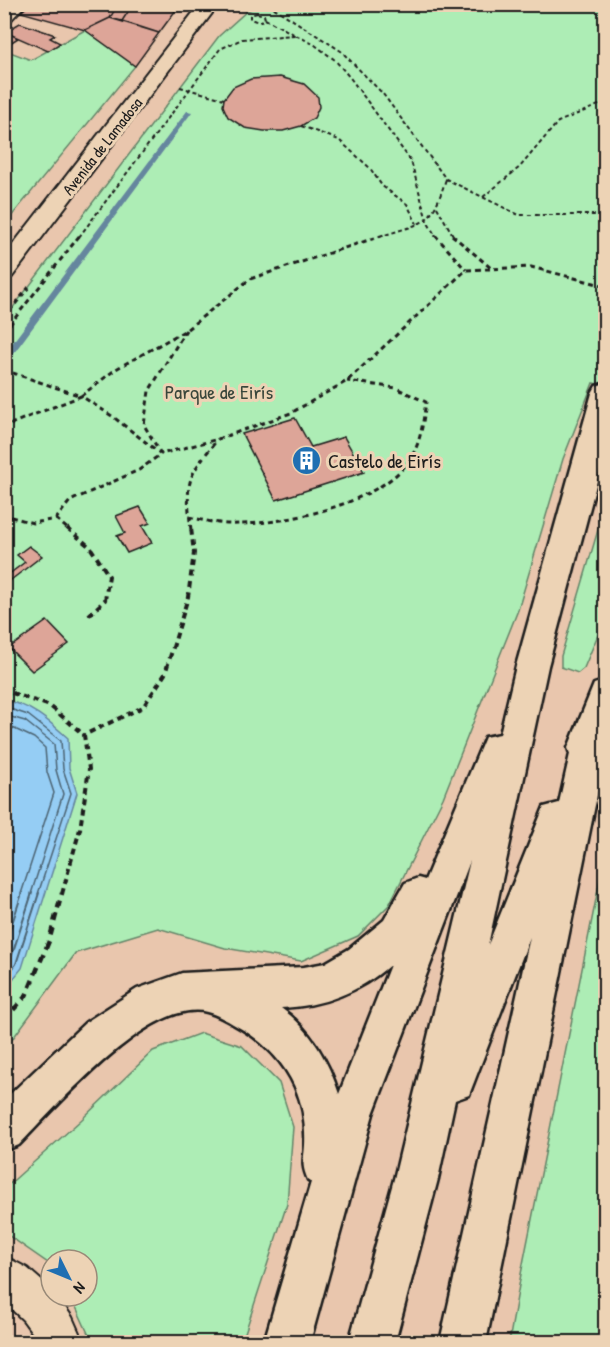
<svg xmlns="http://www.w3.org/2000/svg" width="610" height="1347" font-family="'Patrick Hand',sans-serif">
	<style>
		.green { fill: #adedb5; stroke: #648468; stroke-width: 1.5 }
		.water { fill: #95cdf4; stroke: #65869e; stroke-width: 1.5 }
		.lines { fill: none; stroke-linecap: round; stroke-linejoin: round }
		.shore-far1 { stroke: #4c6372; stroke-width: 1.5 }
		.shore { stroke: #4c6372; stroke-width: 2 }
		.stream { fill: #65869e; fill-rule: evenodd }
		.building { fill: #dda598; stroke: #1c1c1c; stroke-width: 1.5 }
		.minor-casing { stroke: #1c1c1c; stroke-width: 4 }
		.primary-casing { stroke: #1c1c1c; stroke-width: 5 }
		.path-far3 { stroke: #1c1c1c; stroke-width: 2; stroke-dasharray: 4 3; stroke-linecap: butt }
		.path-far2 { stroke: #1c1c1c; stroke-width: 3; stroke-dasharray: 5 4; stroke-linecap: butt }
		.path-far1 { stroke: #1c1c1c; stroke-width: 4; stroke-dasharray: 6 4.5; stroke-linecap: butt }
		.path { stroke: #1c1c1c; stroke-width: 4.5; stroke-dasharray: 8 6; stroke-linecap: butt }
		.minor { fill: #edd3b5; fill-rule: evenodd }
		.primary { fill: #edd3b5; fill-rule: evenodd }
		.labels { text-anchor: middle; stroke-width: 6; stroke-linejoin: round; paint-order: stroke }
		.far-street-label { font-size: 16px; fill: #1c1c1c; stroke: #edd3b5 }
		.park-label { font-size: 20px; fill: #39463b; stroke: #edd3b5 }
		.poi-label { font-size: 20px; fill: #1c1c1c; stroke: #edd3b5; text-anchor: start }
	</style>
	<rect width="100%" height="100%" fill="#e9c6ad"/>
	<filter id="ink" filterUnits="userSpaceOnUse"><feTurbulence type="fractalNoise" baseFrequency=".0167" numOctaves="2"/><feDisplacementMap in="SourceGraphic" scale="12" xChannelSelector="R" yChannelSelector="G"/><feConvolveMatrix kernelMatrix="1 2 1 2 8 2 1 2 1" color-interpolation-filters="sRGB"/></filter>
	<g filter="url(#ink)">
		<path class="green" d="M262 4 605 5V386L593 383 563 459 518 610 443 798 389 905 358 936 301 961 225 948 158 928 76 953 5 1049V318L219 36 247 11Z
			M85 30 135 66 5 224V50L31 60Z
			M605 506V618L584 668 578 673 561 667V656Z
			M605 854V1342H509L521 1274Z
			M201 1033 242 1046 279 1083 293 1127 287 1204 242 1342H92L71 1296H87V1260H51V1265L5 1233V1188L81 1120 153 1051Z"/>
		<path class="water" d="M5 701C29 703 50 722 68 738L69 768 77 793 22 968 5 989Z"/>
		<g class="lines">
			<path class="shore-far1" d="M4 707 28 715 61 741 63 769 71 793 38 894
				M4 715 25 721 54 744 56 770 63 794 31 894
				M4 724 34 738 45 748 47 772 54 793 21 894"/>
			<path class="shore" d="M4 948 22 893
				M4 968 10 961 32 893
				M4 980 16 964 39 893"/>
			<path class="stream" d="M187 111 192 112 8 361 4 362V354Z"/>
		</g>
		<path class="building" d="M30 4H118L110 18 85 30 21 12Z
			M118 4H157L155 9 131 7 122 21 110 18Z
			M157 4H180L176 10 155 9Z
			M131 7 155 9 176 10 159 33 122 21Z
			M110 18 159 33 135 66 85 30Z
			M20 23 55 35 50 38 60 43 48 51 5 32Z
			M4 32H5L18 38 4 47Z
			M280 77 304 84 318 97 319 107 314 118 301 126 283 131H264L245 128 228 117 223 106 224 99 233 87 251 79Z
			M295 418 311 447 344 437 364 472 276 500 242 434Z
			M140 507 150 523 142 526 152 543 127 553 117 536 125 533 116 516Z
			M29 546 42 556 7 583 4 578 25 562 17 555Z
			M47 621 69 644 32 671 9 648Z"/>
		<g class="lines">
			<defs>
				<path id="minor" d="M6 4H26L10 21 4 22Z
					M200 4H219L12 277 4 279V256Z
					M4 1256 27 1268 51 1289V1296H57L72 1317 83 1342H39L23 1320 4 1302Z"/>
				<path id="primary" d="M606 383V447L548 666 488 945 544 807 559 803 570 754 568 748 594 684 606 680V751L486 1342H440L530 937 469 1095 455 1100 438 1179 395 1342H349L394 1179 470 861 373 1114 310 1342H264L311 1182 308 1180C301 1164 304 1161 305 1145 306 1126 303 1105 295 1087 284 1062 263 1041 240 1028 230 1022 218 1015 207 1012 150 997 56 1108 19 1145L4 1151V1100L86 1022 137 989 182 973 304 967 325 963 349 949 384 920 405 883 418 878 425 880 485 737 500 734 516 666 592 393 596 386ZM390 965 339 1094C328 1060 310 1029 281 1008 323 1006 358 993 390 965Z"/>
			</defs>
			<use href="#minor" class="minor-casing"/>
			<use href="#primary" class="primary-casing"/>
			<path class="path-far3" d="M268 4 341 51 383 94 446 179 519 215H606
				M257 13 264 15 265 19 259 22 250 19V15Z
				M265 19 315 45 335 60 351 79 411 161 427 221 436 237
				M180 87 224 99
				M301 126 339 140 370 168 382 186 407 204 417 224
				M483 197 520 167 558 122 606 102
				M437 207 454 237
				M79 237 220 49 242 39 295 35
				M379 237C426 221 430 228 446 179"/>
			<path class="path-far2" d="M435 235 466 270
				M452 235 491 268
				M4 318 29 287
				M186 330 149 391 144 425 161 454 218 439 291 413 347 381 466 270 531 267 606 286
				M4 332 80 235
				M4 370 81 396 116 369 186 330 250 279 384 235
				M4 431 13 423 81 396 112 416 161 454 139 470 70 501 56 519 33 523 4 515
				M189 517C206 521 222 525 239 524 287 524 383 502 410 459 421 443 423 421 426 402L396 388 347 381
				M56 519 69 530
				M191 530C185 480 187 477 218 439"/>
			<path class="path-far1" d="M67 528 90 547 109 576 105 600 88 616
				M12 693 50 706 84 735
				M62 894 80 829 89 769 84 735 143 707 165 674 188 597 194 553 191 528"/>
			<path class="path" d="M4 1020 26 996 49 941 62 893"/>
			<use href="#minor" class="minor"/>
			<use href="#primary" class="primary"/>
		</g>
	</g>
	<defs>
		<symbol id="building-disc" viewBox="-11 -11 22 22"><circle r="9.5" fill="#1f6fb2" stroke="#edd3b5"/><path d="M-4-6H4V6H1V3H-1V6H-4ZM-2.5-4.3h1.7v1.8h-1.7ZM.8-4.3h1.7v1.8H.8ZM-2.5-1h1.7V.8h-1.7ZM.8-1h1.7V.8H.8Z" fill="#fff"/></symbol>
	</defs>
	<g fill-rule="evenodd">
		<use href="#building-disc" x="290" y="444" width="33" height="33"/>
	</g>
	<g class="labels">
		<g class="far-street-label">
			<text transform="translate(102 146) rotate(-52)" y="6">Avenida de Lamadosa</text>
		</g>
		<g class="park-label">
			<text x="219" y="399">Parque de Eirís</text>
		</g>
		<g class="poi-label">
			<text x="328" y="468">Castelo de Eirís</text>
		</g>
	</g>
	<rect width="610" height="1347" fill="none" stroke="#edd3b5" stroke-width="24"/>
	<rect x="12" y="12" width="586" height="1323" fill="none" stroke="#1c1c1c" stroke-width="2" filter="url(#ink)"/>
	<g transform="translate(69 1278) rotate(133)"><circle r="28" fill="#edd3b5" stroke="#998a78" stroke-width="1.5"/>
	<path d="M0-4.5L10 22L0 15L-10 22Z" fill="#1f6fb2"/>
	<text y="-9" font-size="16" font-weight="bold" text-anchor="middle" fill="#1c1c1c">N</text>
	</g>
</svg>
